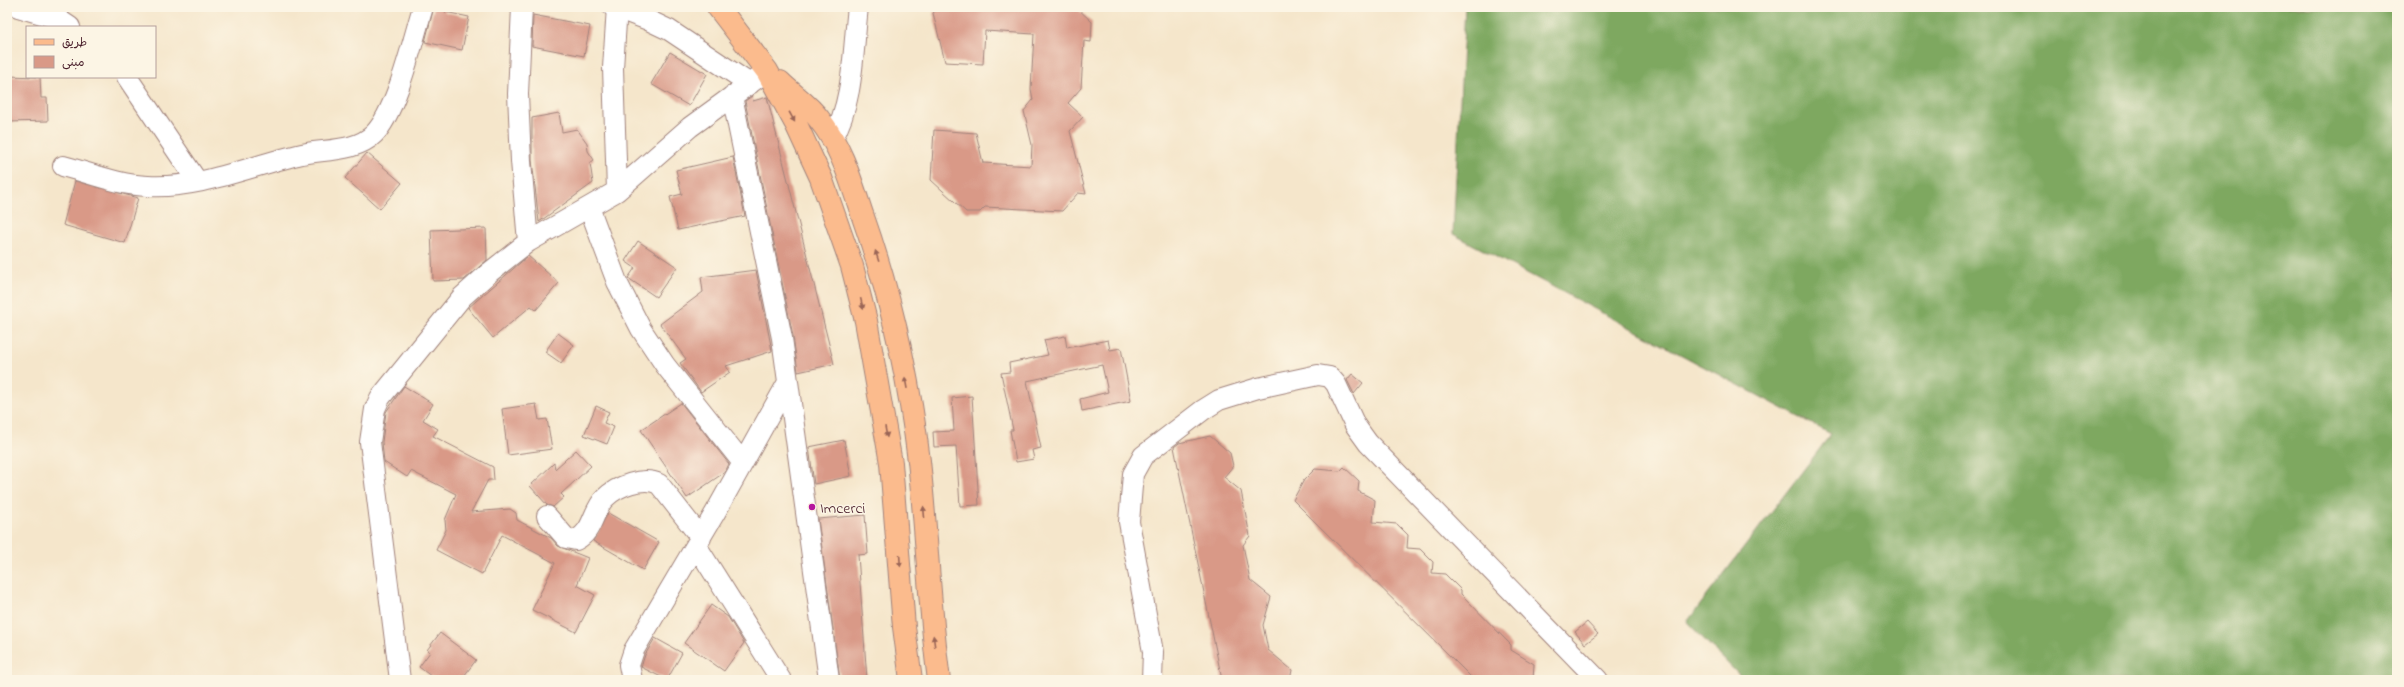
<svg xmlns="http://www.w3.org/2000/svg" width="2404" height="687" font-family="'Indie Flower','Playpen Sans Arabic',sans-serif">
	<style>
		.forest { fill: #7ea860; stroke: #646446 }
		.building { fill: #d99987 }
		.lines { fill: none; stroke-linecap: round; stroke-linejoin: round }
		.minor-casing { stroke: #a0827b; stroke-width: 22 }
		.primary-casing { stroke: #a0827b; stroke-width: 24 }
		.minor { stroke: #fff; stroke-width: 20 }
		.primary { stroke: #fbbb8d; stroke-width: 22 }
		.oneway { fill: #9a6557 }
		.poi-dot { fill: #b5179e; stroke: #fcf5e5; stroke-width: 1.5 }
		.labels { text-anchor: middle; stroke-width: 3; stroke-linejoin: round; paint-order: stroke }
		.poi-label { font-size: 16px; fill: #4a1f2b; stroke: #fcf5e5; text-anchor: start }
	</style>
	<rect width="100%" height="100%" fill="#fcf5e5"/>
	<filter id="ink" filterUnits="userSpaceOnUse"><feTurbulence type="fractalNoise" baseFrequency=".025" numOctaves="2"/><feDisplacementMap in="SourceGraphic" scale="8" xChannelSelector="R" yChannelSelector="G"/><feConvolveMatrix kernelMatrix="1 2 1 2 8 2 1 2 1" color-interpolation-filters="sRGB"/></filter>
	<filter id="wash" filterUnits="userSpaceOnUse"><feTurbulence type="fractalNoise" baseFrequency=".012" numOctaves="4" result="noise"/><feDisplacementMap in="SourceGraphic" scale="16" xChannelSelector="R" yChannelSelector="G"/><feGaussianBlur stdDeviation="0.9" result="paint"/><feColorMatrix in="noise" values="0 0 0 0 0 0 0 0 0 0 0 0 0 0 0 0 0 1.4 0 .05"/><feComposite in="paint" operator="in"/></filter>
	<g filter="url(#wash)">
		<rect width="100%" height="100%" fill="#f5e6cb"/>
		<path class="forest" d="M1465 7H2397V680H1744L1687 622 1831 434 1453 234Z"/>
		<g id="blocks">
			<path class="building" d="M434 7H446L445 12 469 17 462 50 425 42Z
				M939 7H1076L1092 22 1091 42 1084 41 1081 88 1068 103 1083 117 1070 131 1086 194 1078 193 1062 211 985 207 980 212H966L931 180 934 130 976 133 983 163 1031 166 1032 145 1024 111 1033 100 1031 89 1034 34 985 31 983 64 945 62 933 13Z
				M533 15 590 26 584 56 532 46Z
				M670 52 707 74 689 106 651 84Z
				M7 76 40 77 41 98H47L48 121 7 122Z
				M752 96 753 101 767 97 834 364 798 372 793 336 745 101Z
				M559 113 562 132 577 129 587 143 588 151 594 160 590 163 593 183 539 222 532 160V118Z
				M367 153 402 183 380 209 345 178Z
				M733 157 745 216 678 230 670 197 682 194 676 170Z
				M75 181 138 198 125 243 63 225Z
				M486 228 487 260 464 280 433 281 431 230Z
				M638 241 677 267 656 297 628 278 635 268 625 261Z
				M528 256 559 283 536 310 531 306 493 338 468 308Z
				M756 270 772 351 726 366 730 372 701 392 680 363 686 359 660 324 703 292 701 277Z
				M558 333 574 345 561 363 545 352Z
				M1065 336 1067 348 1108 340 1110 350 1121 348 1131 401 1082 411 1080 399 1108 392 1102 365 1027 381 1041 448 1032 450 1034 459 1016 462 1010 430H1013L1001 373 1010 372 1009 363 1048 355 1044 340Z
				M1352 374 1363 383 1354 394 1347 380Z
				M404 386 433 404 423 420 438 429 433 436 493 467 494 480H488L471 512 510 509 516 513 517 520 551 538 558 546 588 558 577 585 595 595 576 632 532 610 555 563 502 535 482 574 436 550 446 530 445 520 456 494 411 471 407 477 384 462 382 442 386 412Z
				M972 396 979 505 960 506 956 446 934 447 933 432 954 431 952 398Z
				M681 403 729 464 725 472 687 498 641 430Z
				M536 404 539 420 547 419 552 449 508 455 502 409Z
				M596 406 609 412 604 423 614 427 607 444 584 435Z
				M1210 436 1230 453 1233 466 1224 477 1241 491 1250 536 1243 545 1250 580 1271 597 1263 625 1268 650 1292 670 1290 680H1222L1174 447 1179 443Z
				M844 440 851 476 814 484 809 447Z
				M576 450 591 466 561 494 564 497 553 507 547 505 530 486 554 463 555 469Z
				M1344 467 1359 481 1358 491 1375 500 1373 522 1397 524 1408 535 1407 548 1420 549 1433 562 1432 573 1445 574 1461 590V594L1511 645V650L1534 664 1533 680H1474L1293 500 1304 480 1315 469 1340 471Z
				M608 513 659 542 643 570 593 541Z
				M865 515 868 554 858 555 867 680H840L818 519Z
				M711 605 728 617 744 643 724 671 684 643Z
				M1587 622 1598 634 1585 644 1575 632Z
				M440 633 476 660 461 680H436L419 667 430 652 427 650Z
				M655 638 682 653 667 680 641 667 645 655Z"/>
		</g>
	</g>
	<g filter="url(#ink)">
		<use href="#blocks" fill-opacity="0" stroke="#a0827b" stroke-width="1"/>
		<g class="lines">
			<defs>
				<path id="minor" d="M18 7 58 19 70 27
					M522 7 518 94 521 161 528 242
					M613 7 648 20 669 30 750 84
					M127 77 197 181
					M732 96 782 338 829 680
					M832 139C854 103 853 48 858 7
					M63 166C90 173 119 185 148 186 200 189 252 165 302 154 325 149 356 152 374 134 397 111 413 39 423 7
					M617 191 613 68 617 7
					M589 207 617 282 641 329 665 365 743 463
					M547 516 566 538 576 540C594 531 592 511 605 498 617 486 643 476 659 484L701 538
					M696 545 781 680
					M400 680 370 442 375 409 380 398 462 297 490 272 528 242 617 191 690 127 767 71
					M632 680 629 665 634 650 715 513 788 382
					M1152 680 1153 652 1129 522 1133 474 1143 456 1203 410 1219 400 1258 388 1318 375 1330 377 1336 384 1355 425 1368 443 1598 680"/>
				<path id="primary" d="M718 7 767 71 796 124 821 178 852 266 866 321 891 463 904 627 911 680
					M780 82C792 94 809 105 819 119 841 146 851 181 862 214 890 293 909 378 919 461 927 534 929 607 939 680"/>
			</defs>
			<use href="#minor" class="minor-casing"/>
			<use href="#primary" class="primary-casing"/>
			<use href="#minor" class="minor"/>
			<use href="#primary" class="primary"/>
		</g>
		<defs><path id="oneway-solid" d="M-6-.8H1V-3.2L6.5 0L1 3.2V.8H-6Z"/></defs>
		<g class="oneway">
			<use href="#oneway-solid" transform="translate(792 117) rotate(61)"/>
			<use href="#oneway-solid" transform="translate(877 256) rotate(-108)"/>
			<use href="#oneway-solid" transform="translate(862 304) rotate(76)"/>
			<use href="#oneway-solid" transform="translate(906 383) rotate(-100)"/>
			<use href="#oneway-solid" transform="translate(886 432) rotate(80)"/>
			<use href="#oneway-solid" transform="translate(924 512) rotate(-95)"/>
			<use href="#oneway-solid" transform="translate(900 561) rotate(86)"/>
			<use href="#oneway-solid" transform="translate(934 641) rotate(-98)"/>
		</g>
	</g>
	<circle class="poi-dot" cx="812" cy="507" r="4"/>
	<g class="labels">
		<g class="poi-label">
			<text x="820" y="513">Imcerci</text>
		</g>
	</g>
	<rect width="2404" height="687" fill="none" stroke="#fcf5e5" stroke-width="24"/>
	<rect x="26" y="26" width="130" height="52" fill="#fcf5e5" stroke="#b59f9b"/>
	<rect x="34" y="39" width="20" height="6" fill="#fbbb8d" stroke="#b59f9b"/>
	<text x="62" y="46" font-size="12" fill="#4a1f2b">طريق</text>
	<rect x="34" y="56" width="20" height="12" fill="#d99987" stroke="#b59f9b"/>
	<text x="62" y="66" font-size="12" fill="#4a1f2b">مبنى</text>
</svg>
